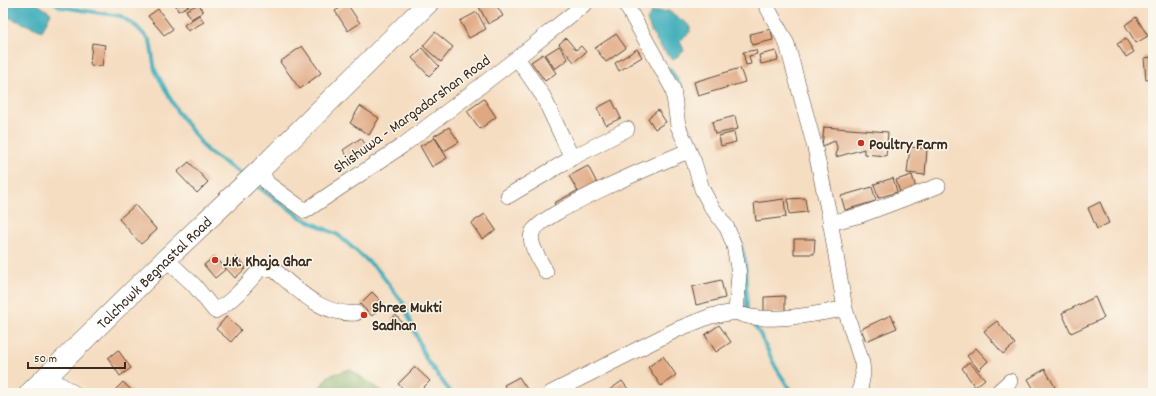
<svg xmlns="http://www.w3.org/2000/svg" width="1156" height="396" font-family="Dekko,sans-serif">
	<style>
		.forest { fill: #7eaa62; stroke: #5c6a40 }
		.water { fill: #3dadba; stroke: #3c6c6c }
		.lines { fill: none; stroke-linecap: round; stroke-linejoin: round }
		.stream { stroke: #3dadba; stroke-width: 4 }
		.building { fill: #e0a882 }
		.street-casing { stroke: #574536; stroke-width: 16 }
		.secondary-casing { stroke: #574536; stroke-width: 22 }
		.street { stroke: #fff; stroke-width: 15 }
		.secondary { stroke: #fff; stroke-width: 21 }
		.poi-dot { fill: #c8321e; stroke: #fbf7ec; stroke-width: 1.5 }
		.labels { text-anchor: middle; stroke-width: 3; stroke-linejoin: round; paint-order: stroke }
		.street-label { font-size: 16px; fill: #3b2a1e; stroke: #fbf7ec }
		.poi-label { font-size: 16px; font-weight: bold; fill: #3b2a1e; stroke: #fbf7ec; text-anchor: start }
	</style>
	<rect width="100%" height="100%" fill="#fbf7ec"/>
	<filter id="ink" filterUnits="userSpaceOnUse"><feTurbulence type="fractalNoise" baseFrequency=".025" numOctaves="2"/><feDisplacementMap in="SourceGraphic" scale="8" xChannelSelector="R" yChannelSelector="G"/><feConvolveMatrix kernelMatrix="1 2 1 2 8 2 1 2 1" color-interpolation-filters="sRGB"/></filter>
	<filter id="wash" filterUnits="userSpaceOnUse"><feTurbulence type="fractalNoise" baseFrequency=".012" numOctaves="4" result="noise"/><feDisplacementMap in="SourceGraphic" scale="16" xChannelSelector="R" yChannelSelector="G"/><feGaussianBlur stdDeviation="0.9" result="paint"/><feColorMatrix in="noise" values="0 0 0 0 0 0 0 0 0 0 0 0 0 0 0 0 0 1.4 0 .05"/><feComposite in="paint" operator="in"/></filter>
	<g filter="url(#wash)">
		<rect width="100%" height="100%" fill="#f5ddc1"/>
		<path class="forest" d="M350 369 384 393H316L328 376Z"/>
		<path class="water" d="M3 3H36L51 13 42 31 3 15Z
			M669 11 690 26V32L680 40 684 51 673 60C660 49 652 35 647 20L652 12Z"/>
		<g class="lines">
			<path class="stream" d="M55 3 61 7 121 16 137 27 150 41 155 70 177 111 207 151 244 176
				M670 69 678 82 681 89
				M692 140 700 155 704 171
				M254 184 302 218 338 235 378 270 403 303 426 359 451 393
				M738 236 745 260 747 312
				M752 321 759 332 775 366 792 393"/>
		</g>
		<g id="blocks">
			<path class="building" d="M175 3H195L178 11Z
				M477 3H495L503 16 488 24Z
				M199 4 203 12 191 19 186 10Z
				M347 4 360 23 348 31 335 11Z
				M158 9 173 29 164 35 148 16Z
				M477 12 486 29 469 38 460 21Z
				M199 15 204 22 188 31 184 25Z
				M1136 17 1148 36 1136 43 1125 25Z
				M771 29 773 40 752 45 750 34Z
				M435 32 453 47 441 62 423 46Z
				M616 34 626 48 606 62 595 48Z
				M566 38 576 50 581 46 586 52 574 62 559 44Z
				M1126 39 1134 52 1126 57 1117 44Z
				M92 43 105 45 102 66 90 65Z
				M302 46 321 73 300 89 280 62Z
				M559 46 568 59 555 69 545 55Z
				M422 48 439 66 429 76 412 58Z
				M637 49 642 57 619 71 615 63Z
				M756 50 757 54 749 56 751 64 746 65 743 52Z
				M776 51 778 60 761 64 759 55Z
				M543 54 556 73 545 81 531 62Z
				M1153 57V78L1146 79 1144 58Z
				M740 68 745 82 698 96 694 82Z
				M484 99 496 117 480 129 467 111Z
				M612 100 621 118 606 125 597 108Z
				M360 106 379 118 369 135 350 123Z
				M658 110 666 122 655 129 648 118Z
				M735 116 738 129 715 134 712 122Z
				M449 127 459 142 444 151 434 136Z
				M824 127 888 132 886 156 864 154V149L836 157 837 147 835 141 822 146Z
				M734 132 736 142 721 146 719 136Z
				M361 138 368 148 350 160 343 150Z
				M435 138 447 158 432 167 420 146Z
				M910 147 927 149 925 175 907 173Z
				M189 162 208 182 197 193 177 172Z
				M588 166 598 185 580 195 569 176Z
				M912 175 916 188 900 193 896 180Z
				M893 178 897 192 878 198 874 184Z
				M872 187 876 201 845 210 841 196Z
				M577 191 581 199 558 210 554 203Z
				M805 198 807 212 789 214 788 199Z
				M784 199 786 217 756 221 754 203Z
				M1100 202 1109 223 1097 229 1088 208Z
				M135 205 157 230 141 244 119 219Z
				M485 214 496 230 482 239 471 223Z
				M794 239H815L814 254H794Z
				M215 256 226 269 215 278 204 265Z
				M236 257 246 268 235 278 225 267Z
				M721 280 725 298 696 305 692 287Z
				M372 292 384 304 372 316 360 304Z
				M785 296V313H764V297Z
				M1095 297 1104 318 1071 333 1062 313Z
				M396 315 404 325 399 329 391 319Z
				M891 315 897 328 866 341 861 329Z
				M226 317 241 330 231 342 216 329Z
				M997 321 1015 344 1003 354 984 331Z
				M719 325 731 342 716 352 705 335Z
				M976 348 988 361 979 370 967 356Z
				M118 350 131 368 120 376 108 358Z
				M663 356 676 375 661 386 648 367Z
				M969 362 985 379 975 387 962 368Z
				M415 367 430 381 418 393H408L398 384Z
				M1045 369 1055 387 1046 393H1036L1028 379Z
				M519 377 527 389 520 393H508L504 385Z
				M622 381 631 393H609L608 391Z
				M123 382 134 393H112Z"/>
		</g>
	</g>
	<g filter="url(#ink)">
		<use href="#blocks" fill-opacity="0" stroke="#574536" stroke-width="1"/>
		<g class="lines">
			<defs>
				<path id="street" d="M625 3 673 89 678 126 694 162 702 189 711 206 727 228 734 245 739 274 736 312
					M765 3 787 44 815 148 829 214 845 309 862 363 863 374 860 389 862 393
					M517 58 543 96 572 158
					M261 169 267 183 305 211 402 146 517 58 586 3
					M508 196 572 158 627 129
					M830 223 861 215 938 186
					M166 259 194 285 215 311C233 301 247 284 260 269L272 268C296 288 321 316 356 313
					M546 272C541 261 528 245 532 233 537 214 664 161 688 151
					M33 393 47 391 56 382 74 393
					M551 393 678 329 711 316 736 312C762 326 816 313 845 309
					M997 393 1010 381"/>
				<g id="secondary">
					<path id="s1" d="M30 393 166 259 261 169 428 3"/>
				</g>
			</defs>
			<use href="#street" class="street-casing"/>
			<use href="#secondary" class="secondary-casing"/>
			<use href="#street" class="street"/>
			<use href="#secondary" class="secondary"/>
		</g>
	</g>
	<g class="poi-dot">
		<circle cx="861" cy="143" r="4"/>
		<circle cx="215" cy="260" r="4"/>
		<circle cx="364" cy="315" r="4"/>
	</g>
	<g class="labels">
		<g class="street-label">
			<text transform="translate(411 113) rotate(-36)" y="6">Shishuwa - Margadarshan Road</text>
			<text dy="6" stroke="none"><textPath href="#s1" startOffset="173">Talchowk Begnastal Road</textPath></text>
		</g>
		<g class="poi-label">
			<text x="869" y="149">Poultry Farm</text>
			<text x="223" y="266">J.K. Khaja Ghar</text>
			<text x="372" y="312">Shree Mukti<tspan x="372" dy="18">Sadhan</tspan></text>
		</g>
	</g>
	<rect width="1156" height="396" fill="none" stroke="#fbf7ec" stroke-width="16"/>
	<path d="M28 362v6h97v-6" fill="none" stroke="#3b2a1e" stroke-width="2"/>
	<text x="34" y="362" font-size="12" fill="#3b2a1e" stroke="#fbf7ec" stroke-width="3" paint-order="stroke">50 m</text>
</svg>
